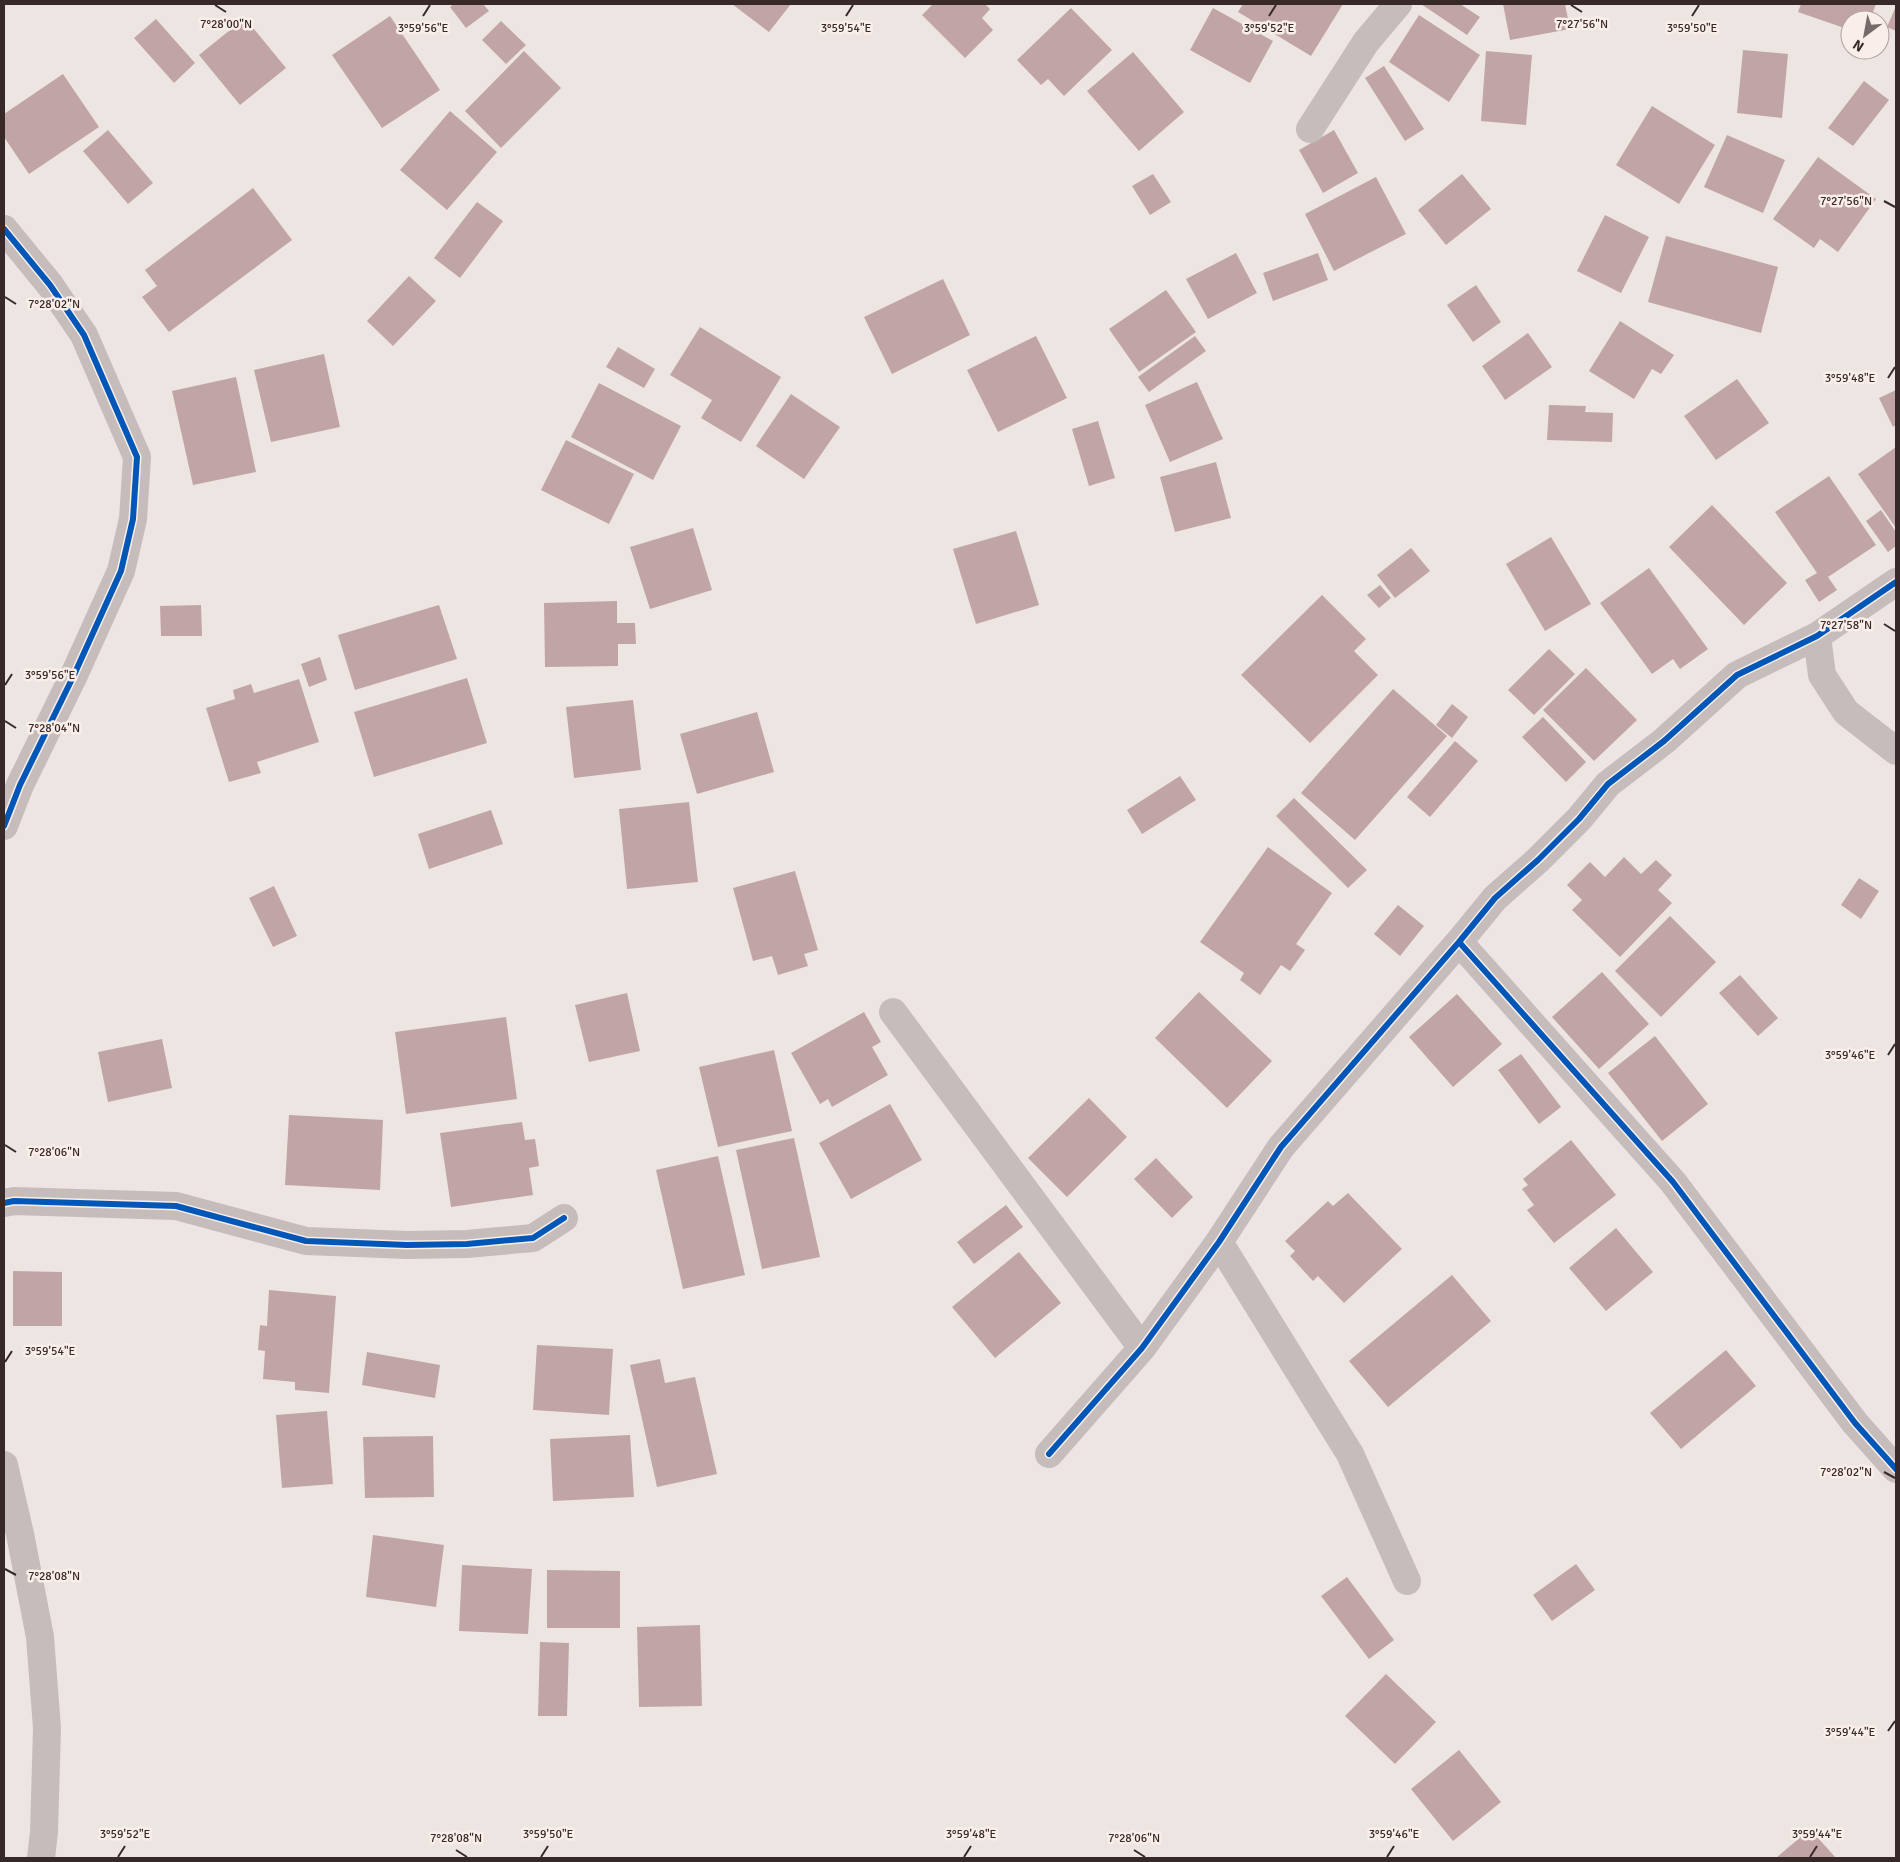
<svg xmlns="http://www.w3.org/2000/svg" width="1900" height="1862" font-family="Signika,sans-serif">
	<style>
		.building { fill: #c1a5a6 }
		.lines { fill: none; stroke-linecap: round; stroke-linejoin: round }
		.minor { stroke: #c6bdbb; stroke-width: 28 }
		.cycleway-casing { stroke: #faeeea; stroke-width: 9 }
		.cycleway { stroke: #0057b8; stroke-width: 6 }
		.ticks { fill: none; stroke: #382929; stroke-width: 2 }
		.ticks-label { font-size: 12px; text-anchor: middle; fill: #382929; stroke: #faeeea; stroke-width: 5; stroke-linejoin: round; paint-order: stroke }
	</style>
	<rect width="100%" height="100%" fill="#ede5e2"/>
	<path class="building" d="M454 4H483L489 11 466 28 450 7Z
		M732 4H791L769 32Z
		M933 4H985L990 9 982 18 993 30 965 58 922 15Z
		M1243 4H1343L1311 56 1238 12Z
		M1421 4H1460L1480 17 1467 35Z
		M1503 4H1565L1570 29 1510 40Z
		M1801 4H1876L1870 20H1850V30L1798 12Z
		M1896 6V31L1887 27Z
		M1071 8 1112 50 1064 96 1048 79 1041 85 1017 60Z
		M1213 8 1273 41 1250 83 1190 50Z
		M1419 15 1480 55 1449 102 1389 62Z
		M390 16 440 90 382 128 332 55Z
		M245 18 286 68 240 105 199 55Z
		M156 19 195 63 174 83 134 38Z
		M501 21 526 45 506 64 482 40Z
		M1743 50 1788 54 1782 118 1737 113Z
		M524 51 561 88 501 148 465 111Z
		M1486 51 1532 55 1526 125 1481 121Z
		M1133 52 1184 112 1139 151 1087 91Z
		M1384 66 1424 129 1405 141 1365 78Z
		M63 74 99 127 29 174 4 137V114Z
		M1864 81 1889 100 1853 146 1828 128Z
		M1652 106 1715 145 1679 204 1616 165Z
		M450 111 497 152 447 210 400 170Z
		M108 130 153 183 128 204 83 151Z
		M1334 130 1358 173 1323 193 1299 150Z
		M1727 135 1785 160 1763 213 1704 187Z
		M1818 157 1876 199 1838 252 1820 239 1814 248 1773 219Z
		M1153 174 1171 202 1150 215 1132 186Z
		M1462 174 1491 209 1446 245 1418 210Z
		M1376 177 1406 234 1334 271 1305 214Z
		M253 188 292 240 169 332 142 297 157 286 145 270Z
		M477 202 503 221 460 278 434 258Z
		M1605 215 1649 237 1621 293 1577 271Z
		M1666 236 1778 267 1761 333 1648 302Z
		M1236 253 1257 293 1208 319 1186 279Z
		M1318 253 1328 280 1273 301 1263 273Z
		M409 276 436 301 393 346 367 321Z
		M943 279 970 335 892 374 864 317Z
		M1476 285 1501 322 1473 342 1447 305Z
		M1166 290 1196 332 1139 372 1109 329Z
		M1620 321 1674 355 1661 374 1652 369 1634 399 1589 371Z
		M700 327 781 377 741 442 701 418 712 400 670 375Z
		M1528 333 1552 367 1505 400 1482 366Z
		M1036 336 1067 398 998 432 967 370Z
		M1195 336 1206 351 1149 392 1138 377Z
		M618 347 655 369 644 388 606 367Z
		M324 354 340 427 271 442 254 370Z
		M236 377 256 472 193 485 172 391Z
		M1737 379 1769 423 1716 460 1684 416Z
		M1197 382 1223 439 1170 462 1145 405Z
		M599 383 681 426 653 480 571 437Z
		M1896 390V425L1893 427 1879 398Z
		M791 394 840 427 804 479 756 446Z
		M1549 405 1586 406 1585 412 1613 413 1612 442 1547 440Z
		M1098 421 1115 478 1089 486 1072 429Z
		M566 440 634 474 609 524 541 490Z
		M1896 447V528L1858 474Z
		M1216 462 1231 518 1175 532 1160 477Z
		M1829 476 1876 545 1828 577 1837 590 1819 602 1805 580 1817 573 1775 512Z
		M1712 505 1787 583 1744 625 1669 547Z
		M1881 510 1896 532V546L1888 552 1866 521Z
		M693 528 712 590 650 609 630 547Z
		M1016 531 1039 605 976 624 953 549Z
		M1551 537 1591 604 1545 631 1506 564Z
		M1411 548 1430 571 1395 598 1377 575Z
		M1649 568 1708 649 1680 669 1673 659 1652 674 1600 603Z
		M1380 585 1391 598 1379 608 1367 595Z
		M1322 595 1366 639 1354 651 1378 675 1310 743 1241 675Z
		M617 601V623H635L636 644H618V666L545 667 544 603Z
		M201 605 202 636H161L160 606Z
		M439 605 457 659 355 690 338 635Z
		M1549 649 1575 674 1534 715 1508 690Z
		M320 657 327 680 309 687 301 664Z
		M1586 668 1637 720 1594 761 1543 710Z
		M467 678 487 743 374 777 354 712Z
		M299 679 319 742 257 762 261 773 229 782 206 708 235 699 233 690 251 684 254 693Z
		M1393 689 1447 736 1355 840 1301 793Z
		M633 700 641 770 574 778 566 707Z
		M1452 704 1468 717 1452 738 1436 725Z
		M757 712 774 772 697 794 680 734Z
		M1543 717 1586 762 1566 782 1522 737Z
		M1455 741 1478 761 1430 817 1407 797Z
		M1180 776 1196 800 1142 834 1127 810Z
		M1294 798 1367 870 1348 888 1276 816Z
		M689 802 698 882 627 889 619 809Z
		M491 810 503 844 429 869 418 834Z
		M1268 847 1332 893 1296 944 1305 950 1290 971 1281 965 1260 995 1240 980 1244 973 1200 942Z
		M1624 857 1641 874 1656 860 1672 875 1658 890 1672 903 1620 957 1572 910 1582 900 1567 885 1590 862 1605 877Z
		M795 871 818 950 804 954 808 966 778 975 772 956 753 961 733 888Z
		M1859 878 1879 891 1861 919 1841 905Z
		M274 886 297 936 273 947 249 898Z
		M1398 905 1424 926 1400 956 1374 934Z
		M1670 916 1716 962 1661 1017 1615 971Z
		M1602 972 1649 1024 1599 1069 1552 1017Z
		M1740 975 1778 1018 1758 1036 1719 993Z
		M1199 992 1272 1061 1227 1108 1155 1038Z
		M627 993 640 1051 589 1062 575 1005Z
		M1457 994 1502 1044 1453 1087 1409 1037Z
		M864 1012 881 1042 872 1047 888 1075 832 1107 828 1099 820 1104 791 1053Z
		M506 1017 517 1099 406 1114 395 1032Z
		M1655 1036 1708 1104 1662 1141 1608 1073Z
		M162 1039 172 1088 108 1102 98 1052Z
		M774 1050 792 1131 718 1147 699 1067Z
		M1521 1054 1561 1107 1539 1124 1498 1070Z
		M1089 1098 1127 1137 1067 1197 1028 1158Z
		M890 1104 922 1160 851 1199 819 1143Z
		M289 1115 383 1120 380 1190 285 1185Z
		M522 1122 525 1140 535 1139 539 1166 529 1168 533 1195 451 1207 440 1133Z
		M794 1138 820 1257 762 1269 736 1150Z
		M1571 1140 1616 1195 1554 1243 1527 1210 1534 1205 1522 1189 1528 1185 1523 1179Z
		M718 1156 745 1275 683 1289 656 1170Z
		M1156 1158 1193 1197 1172 1218 1134 1179Z
		M1348 1193 1402 1249 1344 1303 1318 1276 1313 1281 1290 1256 1295 1251 1285 1241 1328 1201 1333 1206Z
		M1006 1205 1023 1227 974 1264 957 1242Z
		M1616 1228 1653 1272 1606 1311 1569 1268Z
		M1019 1252 1061 1303 995 1358 952 1307Z
		M13 1271 62 1272V1326H13Z
		M1452 1275 1491 1321 1388 1407 1349 1361Z
		M269 1290 336 1296 329 1393 295 1390V1382L263 1379 265 1351 258 1350 260 1325 267 1326Z
		M537 1345 613 1349 609 1415 533 1410Z
		M1726 1350 1756 1386 1681 1449 1650 1413Z
		M367 1352 440 1365 435 1398 362 1385Z
		M660 1359 665 1383 695 1377 717 1474 657 1487 630 1365Z
		M327 1411 333 1484 282 1488 276 1415Z
		M630 1435 634 1497 553 1501 550 1439Z
		M433 1436 434 1497 365 1498 363 1437Z
		M373 1535 444 1545 436 1607 366 1597Z
		M1576 1564 1595 1590 1552 1621 1533 1595Z
		M462 1565 532 1569 528 1634 459 1631Z
		M547 1570 620 1571V1628H547Z
		M1347 1577 1394 1640 1369 1659 1321 1596Z
		M700 1625 702 1706 639 1707 637 1627Z
		M540 1642 569 1643 567 1716H538Z
		M1386 1674 1436 1722 1395 1764 1345 1716Z
		M1459 1750 1501 1802 1453 1841 1411 1789Z
		M1810 1829 1836 1858H1776Z"/>
	<g class="lines">
		<path class="minor" d="M1310 129 1366 42 1398 4
			M4 229 50 285 84 335 137 457 133 519 121 571 74 675 20 785 4 826
			M1817 636 1822 675 1846 712 1896 751
			M1459 942 1673 1182 1855 1423 1896 1469
			M893 1012 1142 1348
			M4 1203 14 1201 176 1206 306 1241 407 1245 467 1244 533 1238 564 1218
			M1219 1242 1350 1454 1407 1581
			M1049 1454 1142 1348 1219 1242 1281 1147 1459 942 1495 898 1538 860 1579 819 1608 784 1664 741 1737 675 1817 636 1896 582
			M4 1465 20 1534 40 1637 47 1728 44 1832 41 1858"/>
		<defs>
			<path id="cycleway" d="M4 229 50 285 84 335 137 457 133 519 121 571 74 675 20 785 4 826
				M1459 942 1673 1182 1855 1423 1896 1469
				M4 1203 14 1201 176 1206 306 1241 407 1245 467 1244 533 1238 564 1218
				M1049 1454 1142 1348 1219 1242 1281 1147 1459 942 1495 898 1538 860 1579 819 1608 784 1664 741 1737 675 1817 636 1896 582"/>
		</defs>
		<use href="#cycleway" class="cycleway-casing"/>
		<use href="#cycleway" class="cycleway"/>
	</g>
	<path class="ticks" d="M215 5 226 12M1571 5 1582 12M423 16 430 5M846 16 853 5M1269 16 1276 5M1692 16 1699 5M1884 201 1895 207M5 297 16 304M1888 378 1895 367M1884 624 1895 631M5 685 12 674M5 721 16 728M1888 1055 1895 1044M5 1145 16 1152M5 1362 12 1351M1884 1472 1895 1478M5 1569 16 1575M1888 1731 1895 1721M456 1850 467 1857M1134 1850 1145 1857M118 1857 125 1846M541 1857 548 1846M964 1857 971 1846M1387 1857 1394 1846M1810 1857 1817 1846"/>
	<g class="ticks-label">
		<text x="226" y="28">7°28'00"N</text>
		<text x="1582" y="28">7°27'56"N</text>
		<text x="423" y="32">3°59'56"E</text>
		<text x="846" y="32">3°59'54"E</text>
		<text x="1269" y="32">3°59'52"E</text>
		<text x="1692" y="32">3°59'50"E</text>
		<text x="1846" y="205">7°27'56"N</text>
		<text x="54" y="308">7°28'02"N</text>
		<text x="1850" y="382">3°59'48"E</text>
		<text x="1846" y="629">7°27'58"N</text>
		<text x="50" y="679">3°59'56"E</text>
		<text x="54" y="732">7°28'04"N</text>
		<text x="1850" y="1059">3°59'46"E</text>
		<text x="54" y="1156">7°28'06"N</text>
		<text x="50" y="1355">3°59'54"E</text>
		<text x="1846" y="1476">7°28'02"N</text>
		<text x="54" y="1580">7°28'08"N</text>
		<text x="1850" y="1736">3°59'44"E</text>
		<text x="125" y="1838">3°59'52"E</text>
		<text x="548" y="1838">3°59'50"E</text>
		<text x="971" y="1838">3°59'48"E</text>
		<text x="1394" y="1838">3°59'46"E</text>
		<text x="1817" y="1838">3°59'44"E</text>
		<text x="456" y="1842">7°28'08"N</text>
		<text x="1134" y="1842">7°28'06"N</text>
	</g>
	<rect width="1900" height="1862" fill="none" stroke="#382929" stroke-width="10"/>
	<g transform="translate(1865 35) rotate(212)"><circle r="24" fill="#faeeea" stroke="#ac9f9d"/>
	<path d="M0-4L9 19L0 12L-9 19Z" fill="#776b6a"/>
	<text y="-8" font-size="14" font-weight="bold" text-anchor="middle" fill="#382929">N</text>
	</g>
</svg>
